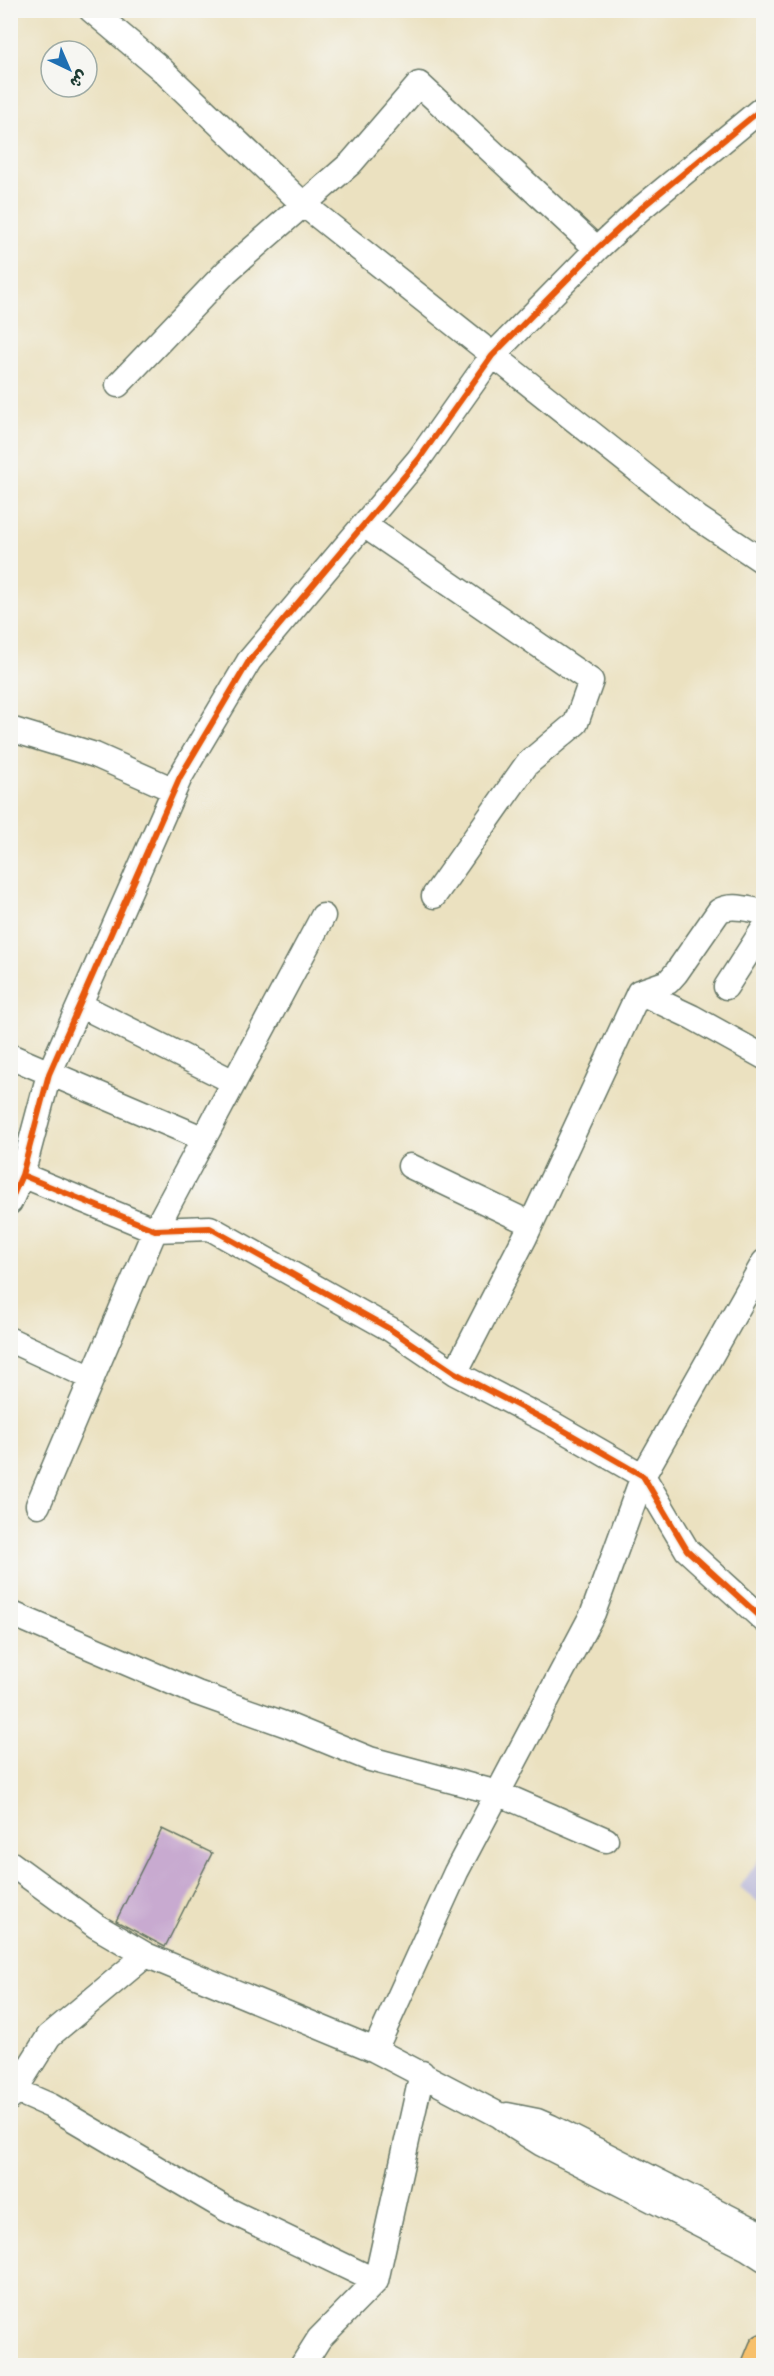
<svg xmlns="http://www.w3.org/2000/svg" width="774" height="2376" font-family="Pangolin,'Playpen Sans Arabic',sans-serif">
	<style>
		.industrial { fill: #c2c1dc }
		.building { fill: #c8aad0 }
		.lines { fill: none; stroke-linecap: round; stroke-linejoin: round }
		.minor-casing { stroke: #667665; stroke-width: 27 }
		.major-casing { stroke: #667665; stroke-width: 33 }
		.minor { stroke: #fff; stroke-width: 24 }
		.major { stroke: #f7c06c; stroke-width: 30 }
		.cycleway-casing { stroke: #f6f6f2; stroke-width: 10 }
		.cycleway { stroke: #e8590c; stroke-width: 6 }
	</style>
	<rect width="100%" height="100%" fill="#f6f6f2"/>
	<filter id="ink" filterUnits="userSpaceOnUse"><feTurbulence type="fractalNoise" baseFrequency=".0167" numOctaves="2"/><feDisplacementMap in="SourceGraphic" scale="12" xChannelSelector="R" yChannelSelector="G"/><feConvolveMatrix kernelMatrix="1 2 1 2 8 2 1 2 1" color-interpolation-filters="sRGB"/></filter>
	<filter id="wash" filterUnits="userSpaceOnUse"><feTurbulence type="fractalNoise" baseFrequency=".008" numOctaves="4" result="noise"/><feDisplacementMap in="SourceGraphic" scale="24" xChannelSelector="R" yChannelSelector="G"/><feGaussianBlur stdDeviation="1.35" result="paint"/><feColorMatrix in="noise" values="0 0 0 0 0 0 0 0 0 0 0 0 0 0 0 0 0 1.4 0 .05"/><feComposite in="paint" operator="in"/></filter>
	<g filter="url(#wash)">
		<rect width="100%" height="100%" fill="#ebe1c0"/>
		<path class="industrial" d="M763 1853V1906L740 1887Z"/>
		<g id="blocks">
			<path class="building" d="M162 1829 212 1853 165 1947 116 1921Z"/>
		</g>
	</g>
	<g filter="url(#ink)">
		<use href="#blocks" fill-opacity="0" stroke="#667665" stroke-width="1.5"/>
		<g class="lines">
			<defs>
				<path id="minor" d="M91 10 160 68 303 204 698 518 764 562
					M118 385 227 271 351 163 419 84 597 249
					M364 525 591 681 576 723 527 764 434 896
					M10 729 95 755 174 790
					M726 987 764 928
					M639 992 692 1017 764 1057
					M80 1005 234 1082
					M10 1056 204 1139
					M410 1166 531 1224
					M22 1175 155 1230 210 1228 390 1329 455 1373 551 1423 643 1476 687 1550 764 1620
					M10 1202 22 1175 49 1074 180 777 249 661 419 459 492 356 597 249 639 210 764 107
					M10 1340 92 1378
					M455 1373 525 1237 639 992 668 982 676 973 719 911C731 903 750 910 764 912
					M38 1505 155 1230 323 916
					M10 1613 197 1693 287 1725 370 1759 498 1793 606 1840
					M10 1863 96 1926 146 1955 375 2050 499 2115 515 2127 542 2144 747 2248 764 2259
					M375 2050 456 1872 593 1613 643 1476 764 1262
					M10 2088 51 2106 226 2209 376 2281
					M10 2098 49 2036 146 1955
					M507 2115 537 2121 551 2127 764 2235
					M302 2366 319 2339 376 2281 422 2073"/>
				<path id="major" d="M757 2366 764 2349"/>
			</defs>
			<use href="#minor" class="minor-casing"/>
			<use href="#major" class="major-casing"/>
			<use href="#minor" class="minor"/>
			<use href="#major" class="major"/>
			<defs>
				<path id="cycleway" d="M22 1175 155 1230 210 1228 390 1329 455 1373 551 1423 643 1476 687 1550 764 1620
					M10 1202 22 1175 49 1074 180 777 249 661 419 459 492 356 597 249 639 210 764 107"/>
			</defs>
			<use href="#cycleway" class="cycleway-casing"/>
			<use href="#cycleway" class="cycleway"/>
		</g>
	</g>
	<rect width="774" height="2376" fill="none" stroke="#f6f6f2" stroke-width="36"/>
	<g transform="translate(69 69) rotate(136)"><circle r="28" fill="#f6f6f2" stroke="#a0aca6" stroke-width="1.5"/>
	<path d="M0-4.5L10 22L0 15L-10 22Z" fill="#1f6fb2"/>
	<text y="-9" font-size="16" font-weight="bold" text-anchor="middle" fill="#1f3d34">ش</text>
	</g>
</svg>
